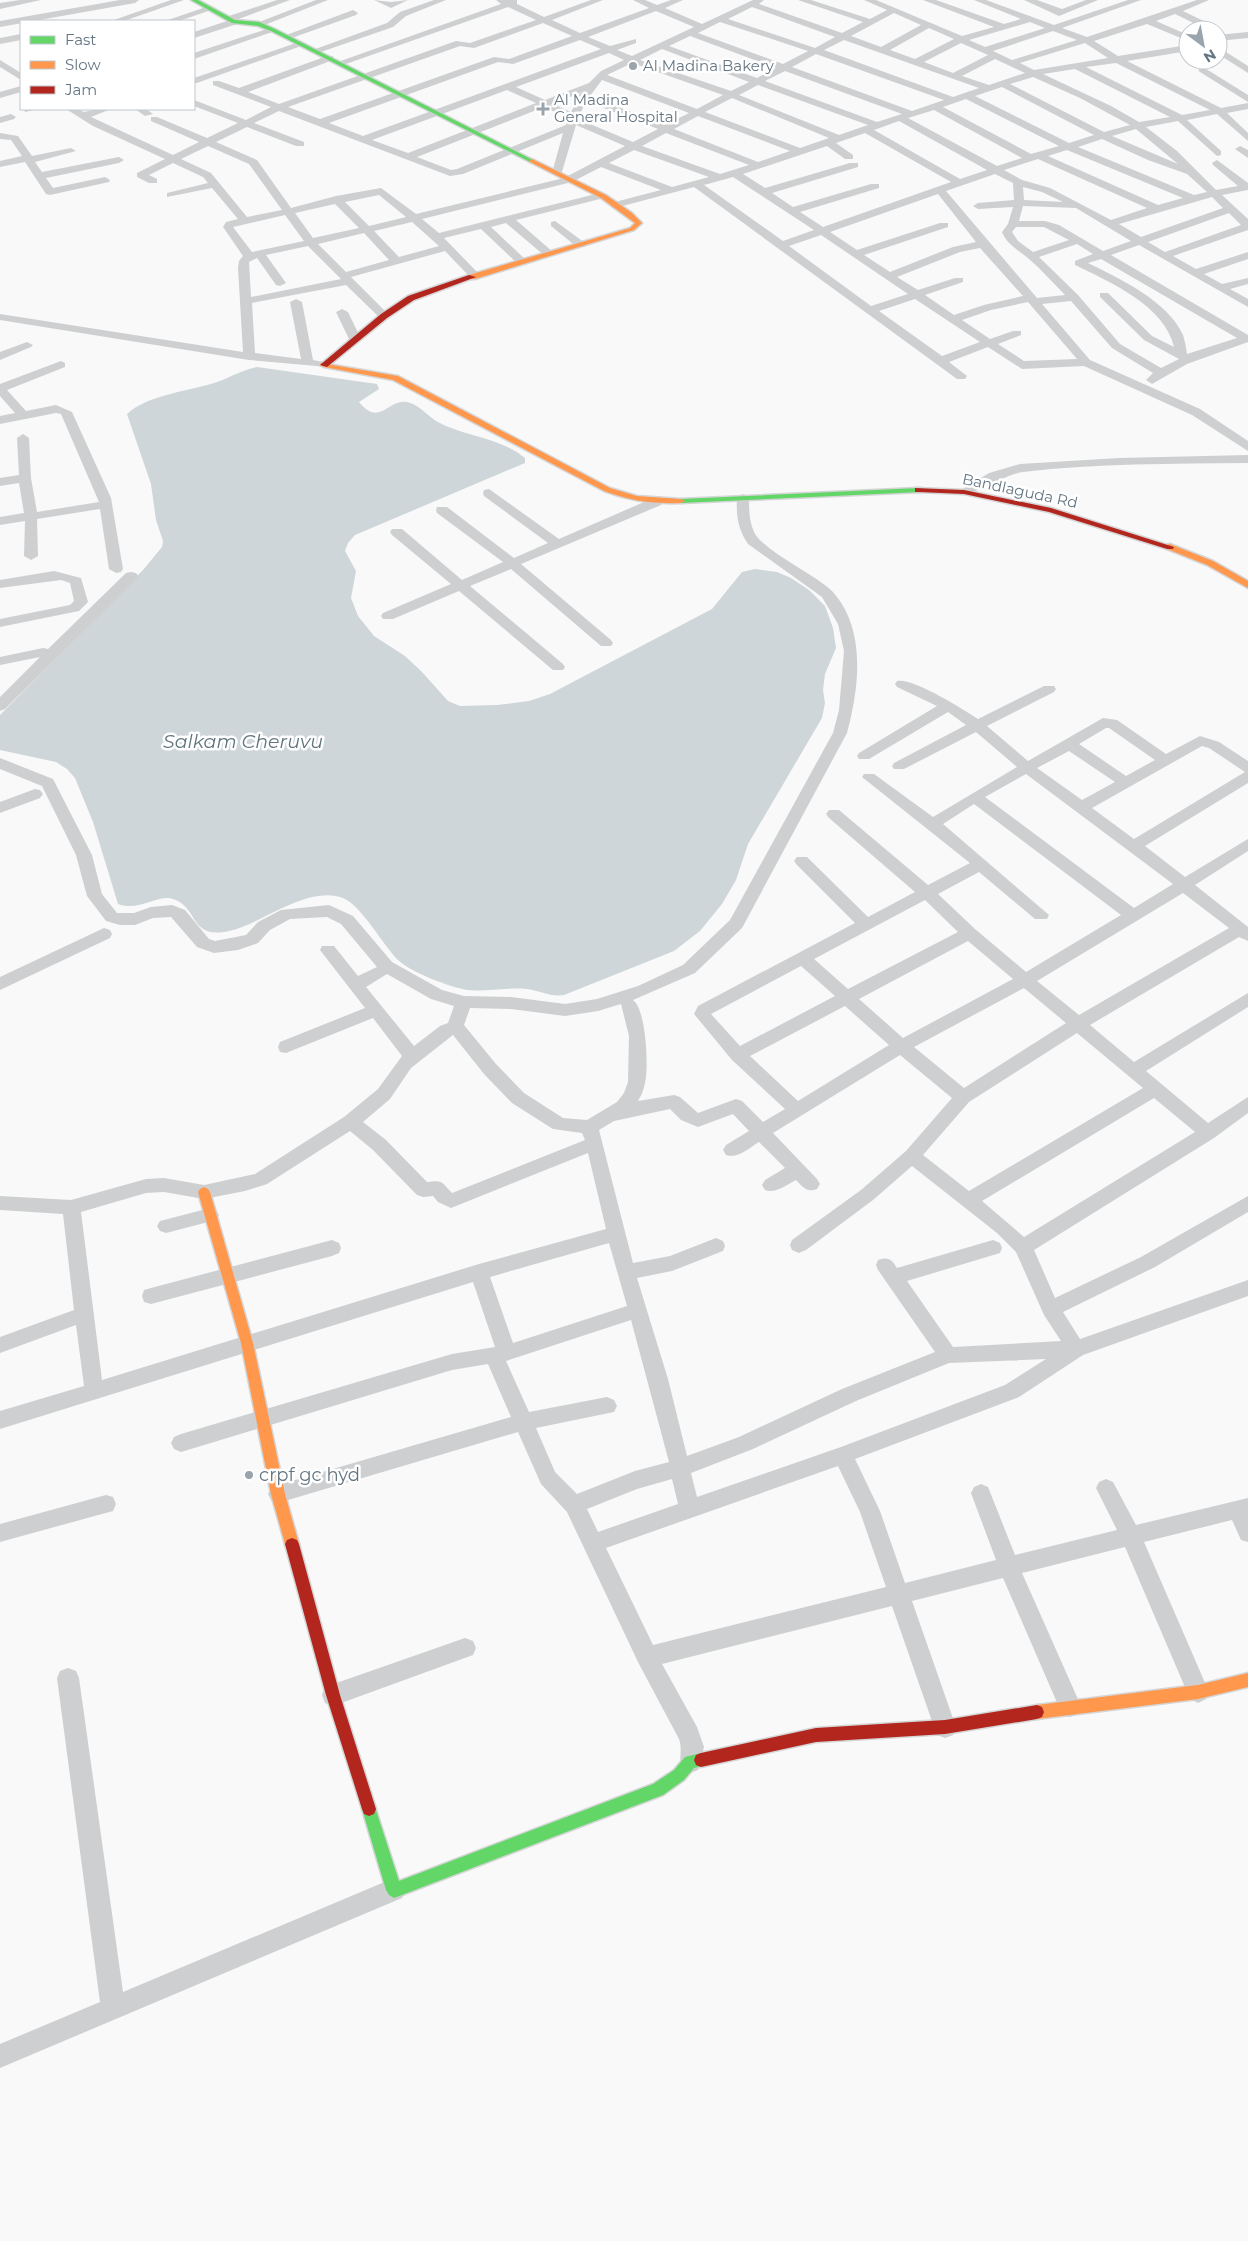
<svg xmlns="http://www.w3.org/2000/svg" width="1248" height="2241" font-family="Montserrat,sans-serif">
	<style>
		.water { fill: #ced6d9 }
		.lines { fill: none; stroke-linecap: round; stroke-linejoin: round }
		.fast-casing { stroke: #d5d6d7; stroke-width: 3 }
		.slow-casing { stroke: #d5d6d7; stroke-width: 3 }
		.jam-casing { stroke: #d5d6d7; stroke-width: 3 }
		.street { fill: #cecfd0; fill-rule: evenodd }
		.fast { fill: #63d668; fill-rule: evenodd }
		.slow { fill: #ff974d; fill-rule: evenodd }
		.jam { fill: #b3261e; fill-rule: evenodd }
		.poi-dot { fill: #99a4ac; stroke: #fff; stroke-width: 2 }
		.labels { text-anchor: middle; stroke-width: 5; stroke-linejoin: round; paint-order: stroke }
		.far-poi-label { font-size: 15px; fill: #657683; stroke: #fff; text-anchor: start }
		.far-street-label { font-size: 15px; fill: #657683; stroke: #fff }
		.poi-label { font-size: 18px; fill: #657683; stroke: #fff; text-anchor: start }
		.water-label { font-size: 19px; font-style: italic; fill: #60757c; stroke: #fff }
	</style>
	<rect width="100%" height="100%" fill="#f9f9f9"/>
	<path class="water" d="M257 367 377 384 379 389 359 402C380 428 388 398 407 402 418 404 427 415 436 421 464 437 500 437 525 458V463L355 535 348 543 345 551 356 571 351 598 358 616 374 636 405 656 422 672 448 701 460 706 497 705 529 701 550 694 712 609 742 572 755 569 777 572 791 578 809 590 825 606 833 628 836 648 825 674 823 690 825 703 822 718 748 844 736 880 722 904 700 931 674 951 564 995C550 997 541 991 527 989 507 987 487 992 467 990 450 987 410 972 398 960 383 945 361 905 343 898 307 885 262 924 229 931 189 940 199 907 173 899 158 894 139 912 118 904L93 822 75 778 67 769 56 762 0 750V715L143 570 162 547 163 541 156 520 151 484 127 414C148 394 193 391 220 381 232 376 243 370 257 367Z"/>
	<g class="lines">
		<defs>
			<path id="fast" d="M191 0H198L235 20 259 22 275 29 535 161 530 162 271 31 258 26 232 23Z
				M918 488H921V492L681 503 677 501 681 499Z
				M701 1753 706 1755 708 1760 706 1765 694 1768 684 1780 663 1795 394 1898 389 1895 386 1890 362 1809 364 1804 369 1802 374 1804 399 1881 653 1784 674 1770 685 1757Z"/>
			<path id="slow" d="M532 159 606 195 632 213 642 223 634 230 475 279H469V275L630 228 635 223 601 198 530 162 529 161Z
				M321 363 398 376 610 488 637 496 681 499 685 501 681 503C654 504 630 501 604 491L393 380 324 367 320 365Z
				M1170 544 1213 561 1248 581V588L1207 565 1167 549V545Z
				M204 1187 208 1189 210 1192 253 1343 285 1494 299 1544 297 1548 292 1550 287 1548 285 1544 271 1494 241 1343 198 1192 200 1189Z
				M1248 1673V1687L1198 1699 1037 1719 1032 1717 1030 1712 1032 1707 1037 1705 1198 1685Z"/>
			<path id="jam" d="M469 275 476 277 414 300 387 318 327 367 320 365 381 314 408 296Z
				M915 488 964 490 1051 508 1174 547 1173 549H1167L1049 512 964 494 918 492H915Z
				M292 1538 297 1540 299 1544 340 1695 376 1809 374 1814 369 1816 364 1814 362 1809 326 1695 285 1544 287 1540Z
				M1037 1705 1042 1707 1044 1712 1042 1717 1037 1719 945 1734 816 1742 701 1767 696 1765 694 1760 696 1755 701 1753 816 1728 945 1720Z"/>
		</defs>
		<use href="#fast" class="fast-casing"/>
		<use href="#slow" class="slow-casing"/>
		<use href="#jam" class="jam-casing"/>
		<path class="street" d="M20 0H41L0 9V3Z
			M120 0H139L135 3 0 27V21Z
			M171 0H184L124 21H111Z
			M277 0H290L236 20 239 22 237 24 194 38V32L227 21 224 19 226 17Z
			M316 0H328L262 26 254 24Z
			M374 0 391 2 408 0 391 8Z
			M434 0H446L406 16 393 27 318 53 310 51 387 23 400 12Z
			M496 0H517V4L544 17 591 0H603L552 20 580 33 649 8 633 0H645L657 5 671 0H683L665 8 702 24 753 0H764L759 4 842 33 863 22 798 0H811L870 19 887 10 864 0H876L962 36 994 27 923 0H936L1004 24 1021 19 974 0H986L1054 25 1128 0H1141L1062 28 1087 37 1197 0H1209L1183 11 1218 28V32V30H1208L1175 14 1156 21 1188 35V41L1147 24 1094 41 1118 56 1188 45V51L1127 61 1221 108 1248 103V109L1227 113 1248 133V141L1217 114 1187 120 1221 151V155L1217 156 1178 121 1146 127 1177 151 1216 190 1238 186 1213 165 1212 163 1217 160 1248 183V190L1222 195 1248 219V230L1173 256 1196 269 1248 252V259L1204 274 1222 284 1248 278V284L1230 289 1248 299V307L1139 245 1111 255 1248 335V342L1187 364 1152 384 1146 380 1153 373 1112 348 1071 301 1042 304 1090 360 1200 409 1248 441V451L1192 415 1084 366 1022 369 988 347 949 362 967 376 965 379H957L694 187 615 208 611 207V203L661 190 601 167 572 182 422 219 439 233 600 193 604 194V198L516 220 553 252V256H545L506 223 491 227 526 260V264H518L481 229 444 238 479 274V278H471L445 251 351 277 388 314V318H380L346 285 252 303 255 353 301 359 290 302 296 299 302 302 313 360 328 363V367L249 360 0 320V314L243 352 238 268 239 261 243 256 223 227 226 222 238 219 212 188 167 197V193L208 183 203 177 173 163 149 175 157 179V183H149L137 177V173L165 159 93 126 66 109H78L84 112 97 109H111L91 117 173 155 199 142 151 121V117H157L207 138 238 123 194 106V100L246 120 271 107 213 85V81H219L239 88 327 56H333V60L248 92 279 104 456 41 470 43 536 20 508 7 343 65 335 63 501 4ZM752 7 835 37 815 48 728 19ZM656 11 694 27 632 56 617 50 636 43V39L610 46 588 37ZM894 13 921 25 881 47 851 36ZM720 22 808 51 783 64 698 33ZM1030 22 1045 28 985 47 969 40ZM543 23 572 36 509 59 494 57 320 119 288 107 460 46 474 48ZM929 28 954 39 915 59 890 50ZM1053 31 1077 40 1012 60 993 51ZM690 36 776 68 757 78 669 46ZM580 40 601 49 363 136 329 123 498 62 513 64ZM844 40 979 88 953 97 824 50ZM961 43 988 55 953 73 924 62ZM1085 43 1108 58 1034 70 1020 63ZM662 49 749 82 731 91 640 60ZM609 53 624 60 601 71 589 83 545 100 516 87ZM816 54 944 100 912 111 792 67ZM995 59 1025 73 989 85 962 76ZM632 63 723 95 697 109 607 75ZM1116 63 1210 110 1182 115 1086 67ZM1075 69 1170 117 1139 122 1111 106 1043 74ZM785 71 902 114 877 122 765 81ZM1033 77 1080 98 1130 125 1104 132 1010 84ZM602 80 689 113 665 125 590 96ZM758 85 868 125 839 135 739 95ZM1002 87 1094 135 1069 143 975 96ZM507 90 536 103 408 153 372 140ZM582 92 577 96 578 98 571 112 553 104ZM732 98 829 138 800 148 705 112ZM966 99 1059 146 1031 154 943 107ZM586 101 658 129 633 142 578 119ZM544 107 568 118 566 125 457 169 451 170 417 157ZM934 110 1022 158 997 166 908 118ZM279 111 450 176 463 174 563 133 552 173 557 176 561 175 576 125 625 146 564 178 416 214 381 188 336 196 291 208 257 160 216 142 247 127 296 146H304V142L254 123ZM698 116 790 151 758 162 674 129ZM899 121 987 170 960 179 874 130ZM1136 129 1178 164 1112 136ZM666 133 749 165 720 174 642 146ZM865 133 951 182 823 227 800 212 879 188V184H871L793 207 772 193 858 167V163H850L765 188 743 174 827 146 845 159H853V155L836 143ZM1102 139 1148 160 1187 174 1207 192 1194 195 1078 147ZM208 146 249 164 282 210 247 217 211 173 181 159ZM634 150 709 177 672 187 609 163ZM1067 150 1183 198 1158 205 1048 156ZM1038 159 1147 208 1111 220 1050 188 1022 180 1004 170ZM995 174 1013 183 1014 200 978 203 973 206 978 209 1013 207 1008 224 1002 232C1007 245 1019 250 1029 259 1042 270 1053 283 1065 295L1037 298 946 191ZM733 177 814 230 783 241 704 185ZM1023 187 1042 192 1063 202 1024 200ZM938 194 976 242 953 247 890 272 864 255 948 227V223H940L857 250 830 232ZM379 195 406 217 369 226 345 202ZM1212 197 1223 208 1141 237 1119 224ZM335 204 359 228 313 238 295 213ZM1023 206 1076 208 1131 241 1103 251 1059 225 1045 221H1019ZM1229 213 1241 225 1165 252 1148 242ZM285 215 304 241 252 252 233 227ZM412 222 439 246 399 257 374 231ZM1016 227H1044L1069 240 1033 252 1018 241 1012 232ZM364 233 389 260 346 272 318 244ZM821 235 908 294 871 306 789 246ZM1077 244 1093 254 1075 261V265C1110 282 1165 306 1174 347L1152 336 1108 293H1100V297L1144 340 1179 359 1161 368 1120 344 1078 295 1039 257ZM308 246 341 279 251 297 249 262 257 258 276 285 280 286 286 283 266 255ZM980 248 1023 296 984 305 954 315 925 295 963 282V278H955L918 290 897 277 960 252ZM1101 259 1237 338 1187 354C1186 348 1185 341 1183 335 1169 302 1119 278 1088 263ZM915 299 980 342 942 356 879 311ZM1028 302 1077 359 1024 361 998 344 1021 335V331H1013L990 339 962 320 991 310Z
			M1024 0H1037L1062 9 1086 0H1098L1059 16Z
			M206 7 214 9 179 21H165Z
			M353 10 358 13 356 15 289 39 281 37Z
			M270 28 278 30 194 59V53Z
			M1248 32V38L1218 41V35Z
			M21 34V40L0 44V38Z
			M299 42 307 44 194 84V78Z
			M1218 47 1248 66V73L1218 54Z
			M0 60 21 73V80L0 67Z
			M1203 67 1248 95V102L1200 72 1198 70Z
			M21 86V92L0 98V92Z
			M24 109H37L25 112Z
			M135 109H146L153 114 145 116Z
			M11 114 16 117 14 119 0 123V117Z
			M0 133 18 136 32 156 71 148 76 151 35 162 42 172 119 157 124 160 119 163 46 178 53 188 105 177 110 180 109 182 50 195 46 194 25 162 0 167V161L22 156 11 140 0 139Z
			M1240 146 1248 150V158L1235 149Z
			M555 221 585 243V247H577L551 226V222Z
			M342 309 348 312 361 339 359 341H351L349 339 336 312Z
			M27 342 33 345 31 347 0 360V352Z
			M61 361 65 363V367L7 390 26 411 56 405 72 412 111 498 123 569 121 572 116 573 109 569 100 509 37 519 38 556 31 560 24 556 25 521 0 525V517L24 513 19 483 0 486V478L19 475 17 438 23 434 29 438 31 478 37 512 99 502 61 414 56 413 0 424V416L15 413 0 396V384Z
			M1248 455V463C1173 464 1097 463 1023 472 1005 474 970 497 960 495L958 492 989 473 1020 464 1119 458Z
			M489 489 559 539 651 499H661L662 502 661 505 521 564 611 640 613 643 611 646H601L511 569 470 586 563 664 565 667 563 670H553L459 591 393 619H383L381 616 383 613 451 584 392 535 390 532 392 529H402L462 580 503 562 437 513 436 510 437 507H447L514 558 548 543 484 496 483 493 484 490Z
			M743 494 749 498C749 509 749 521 754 532 762 550 816 575 832 591 867 629 859 688 847 733L742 928 695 973 633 1000C646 1009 649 1067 645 1083 644 1089 641 1096 638 1101L674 1095 680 1097 698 1113 736 1099 742 1101 763 1122 785 1109 732 1060 694 1014 698 1006 855 923 797 865 794 861 797 857H807L868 917 915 892 829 818 826 814 829 810H839L928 885 970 863 862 777 864 774H874L933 817 1017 767 976 732 904 769H894L892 766 894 763 966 725 948 712 869 759H859L857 756 859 753 937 706 897 687 895 684 897 681C912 677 963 709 978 719L1044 686H1054L1056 689 1054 692 987 726 1028 761 1103 718 1117 720 1166 754 1200 736 1219 742 1248 761V783L1145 846 1185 877 1248 839V851L1195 885 1248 927V941L1239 937 1090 1025 1134 1062 1248 993V1007L1146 1071 1208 1123 1248 1097V1113L1214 1138 1034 1250 1055 1298 1141 1257 1248 1196V1212L1155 1267 1063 1312 1080 1339 1248 1280V1296L1083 1355 1019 1397 855 1459 880 1511 905 1583 996 1560 971 1493 974 1487 981 1484 988 1487 1015 1555 1117 1530 1096 1488 1099 1482 1106 1479 1113 1482 1136 1525 1248 1498V1542L1241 1540 1232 1520 1144 1542 1209 1692 1206 1699 1198 1703 1190 1699 1125 1547 1022 1573 1081 1706 1078 1714 1070 1717 1062 1714 1003 1578 912 1601 956 1727 953 1735 945 1738 937 1735 934 1727 892 1606 662 1664 697 1727 704 1747 698 1770 690 1773 682 1770C678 1759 683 1750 679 1739L639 1664 567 1512 541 1484 518 1432 278 1503 271 1500 268 1494 271 1488 278 1485 511 1417 488 1364 452 1370 181 1452 174 1449 171 1443 174 1437 181 1434 452 1354 495 1347 473 1282 0 1429V1411L84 1386 76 1325 0 1353V1337L74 1310 63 1214 0 1210V1196L71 1200 146 1179 164 1178 204 1185 255 1174 344 1117 378 1089 402 1056 373 1018 286 1053 280 1052 278 1047 280 1042 365 1008 320 950 322 946H334L358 976 377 967 341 924 327 917 290 919 270 930 258 943 238 950 214 953 197 947 171 917 153 918 135 925H120L106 921 87 896 76 855 42 786 0 769V758L53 779 92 855 102 894 117 913H134L151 907 172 905 185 910 209 939 215 941 246 935 258 922 281 910 329 905 353 916 392 962 442 990 464 996 511 997 565 1004 597 999 638 986 683 965 730 920 833 733 839 710 844 651 838 624 822 597 748 544C738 529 736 516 737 498ZM1106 728H1109L1155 760 1126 776 1079 744ZM1202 746 1209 748 1245 772 1134 839 1092 808ZM1069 751 1115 782 1082 800 1037 768ZM1026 774 1173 884 1134 908 985 797ZM974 804 1121 915 1026 972 975 929 938 894 979 872 1035 919H1047L1049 915 943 824ZM1183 893 1229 928 1079 1015 1037 981ZM925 900 958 932 848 989 814 959ZM968 941 1013 979 903 1038 859 999ZM801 966 835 996 740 1046 711 1014ZM387 974 431 999 454 1006 448 1023 440 1026 414 1046 366 987ZM1024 988 1066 1023 964 1088 914 1047ZM621 1004 629 1036 628 1082 624 1093 617 1102 587 1120 563 1118 524 1093 496 1064 464 1025 470 1008 511 1009 565 1016 598 1011ZM845 1006 889 1045 798 1101 750 1056ZM1077 1033 1143 1088 969 1191 923 1155 969 1102ZM453 1035 484 1074 512 1103 553 1129 582 1133 585 1140 452 1193C441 1182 444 1180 427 1182L386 1140 363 1122 390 1099 411 1068ZM900 1055 952 1098 906 1151 861 1190 792 1240 790 1245 792 1250 799 1253 806 1250 873 1200 912 1166 997 1233 1016 1252 1044 1315 1061 1341 953 1347 907 1281 1000 1253 1002 1248 1000 1243 993 1240 897 1268C892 1260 889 1256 878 1260L876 1265 878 1270 935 1352 842 1389 739 1437 687 1456 668 1379 637 1278 672 1271 723 1251 725 1246 723 1241 716 1238 670 1256 633 1263 599 1130 614 1121 670 1109 681 1120 698 1127 733 1114 749 1131 726 1145 723 1150 726 1155C738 1159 749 1148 759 1142L785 1168 765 1180 762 1185 765 1190C776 1194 786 1185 796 1180 803 1187 807 1193 817 1189L820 1184 817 1179 773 1133ZM1154 1098 1195 1132 1024 1237 982 1201ZM350 1131 373 1150 417 1195 423 1197 433 1196 438 1202 451 1208 588 1153 606 1229 479 1264 102 1380 81 1212 146 1193 164 1192 204 1199 245 1191 267 1184ZM609 1243 627 1306 513 1343 490 1277ZM631 1320 669 1462 635 1471 577 1494 555 1472 536 1428 614 1412 617 1406 614 1400 607 1397 529 1412 506 1361ZM1046 1359 1005 1385 841 1447 697 1497 691 1473 753 1449 856 1401 949 1363ZM838 1466 860 1512 886 1587 653 1645 606 1548ZM672 1479 678 1504 598 1532 587 1509 637 1489Z
			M54 571 81 578 88 602 79 611 0 627V619L70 605 74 601 70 583 61 580 0 588V580Z
			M131 572 136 573 138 576 136 579 5 709 0 711V697L40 657 0 665V657L43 648 48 649 126 573Z
			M35 789 40 790 43 794 40 798 0 813V802Z
			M104 928 110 930 112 934 110 938 0 990V977Z
			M210 1208 216 1210 219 1215 216 1220 166 1233 160 1231 157 1226 160 1221Z
			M332 1240 339 1243 341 1248 339 1253 332 1256 151 1304 144 1302 142 1296 144 1290 151 1288Z
			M106 1495 113 1497 116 1504 113 1511 0 1542V1524Z
			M465 1638 473 1641 476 1648 473 1655 333 1706 325 1703 322 1695 325 1687Z
			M68 1668 76 1671 79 1678 123 1992 394 1878 402 1882 406 1890 402 1898 0 2068V2044L100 2002 57 1678 60 1671Z"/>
		<use href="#fast" class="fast"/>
		<use href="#slow" class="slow"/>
		<use href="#jam" class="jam"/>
	</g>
	<g class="poi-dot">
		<circle cx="633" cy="66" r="5"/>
		<path d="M540.5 101.5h5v5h5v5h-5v5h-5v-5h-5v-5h5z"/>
		<circle cx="249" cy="1475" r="5"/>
	</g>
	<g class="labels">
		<g class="far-poi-label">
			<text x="643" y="71">Al Madina Bakery</text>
			<text x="554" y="105">Al Madina<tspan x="554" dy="17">General Hospital</tspan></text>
		</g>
		<g class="far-street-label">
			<text transform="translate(1020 491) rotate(12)" y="5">Bandlaguda Rd</text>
		</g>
		<g class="poi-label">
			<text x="259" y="1481">crpf gc hyd</text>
		</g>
		<g class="water-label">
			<text x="243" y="748">Salkam Cheruvu</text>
		</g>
	</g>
	<rect x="20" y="20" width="175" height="90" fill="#ffffff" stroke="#c1c8cd"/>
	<rect x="30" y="36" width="25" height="8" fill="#63d668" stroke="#c1c8cd"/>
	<text x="65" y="45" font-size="15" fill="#657683">Fast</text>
	<rect x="30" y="61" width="25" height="8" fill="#ff974d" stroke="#c1c8cd"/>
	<text x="65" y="70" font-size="15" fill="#657683">Slow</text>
	<rect x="30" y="86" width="25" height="8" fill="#b3261e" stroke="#c1c8cd"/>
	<text x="65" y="95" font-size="15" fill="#657683">Jam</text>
	<g transform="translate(1203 45) rotate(148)"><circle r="24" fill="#ffffff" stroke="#c1c8cd"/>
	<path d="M0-4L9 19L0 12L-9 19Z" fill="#99a4ac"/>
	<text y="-8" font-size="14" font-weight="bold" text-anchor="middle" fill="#657683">N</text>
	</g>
</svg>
